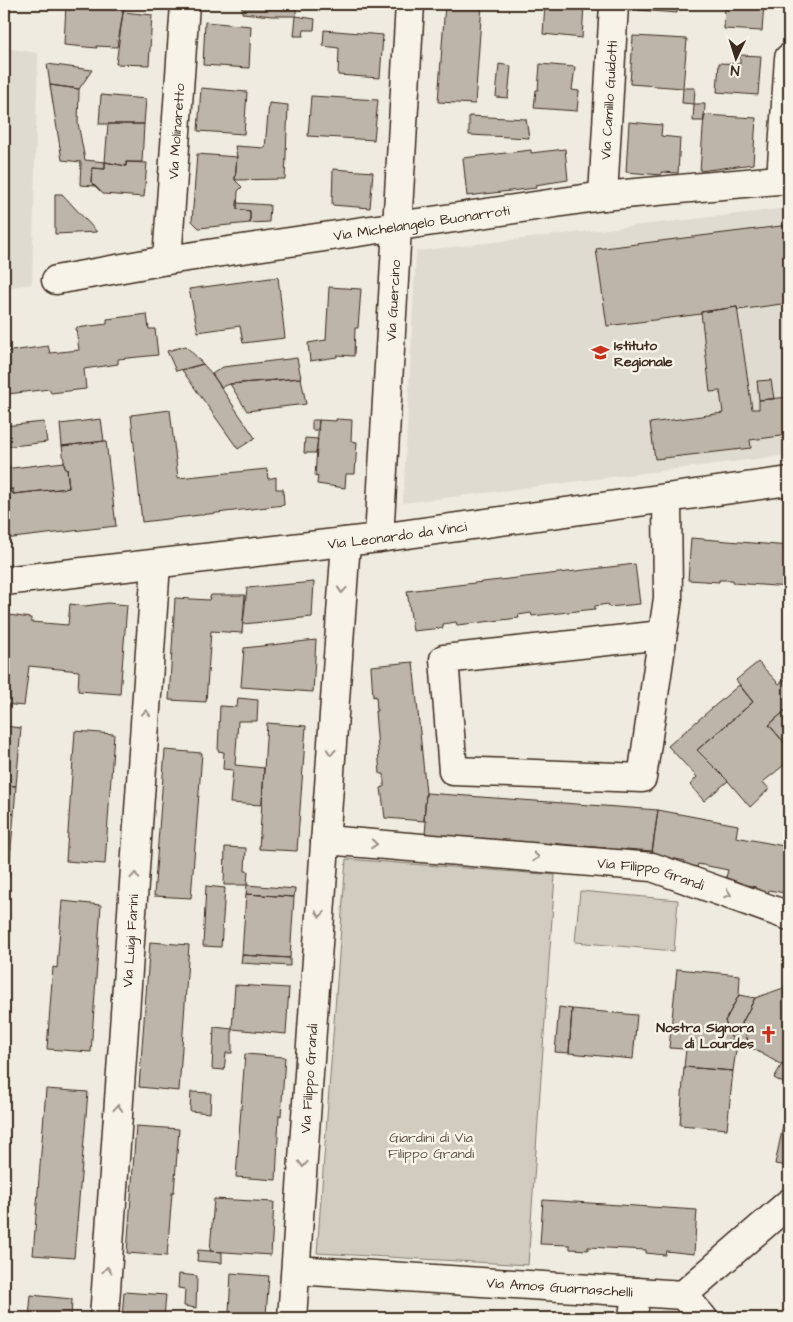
<svg xmlns="http://www.w3.org/2000/svg" width="793" height="1322" font-family="'Architects Daughter',sans-serif">
	<style>
		.built { fill: #e0dbd0 }
		.green { fill: #d1cbc0; stroke: #867a6f }
		.building { fill: #bdb5aa; stroke: #3b2a1e }
		.lines { fill: none; stroke-linecap: round; stroke-linejoin: round }
		.minor-casing { stroke: #3b2a1e; stroke-width: 31 }
		.minor { stroke: #f7f3e8; stroke-width: 28 }
		.oneway { stroke: #998e83 }
		.labels { text-anchor: middle; stroke-width: 5; stroke-linejoin: round; paint-order: stroke }
		.street-label { font-size: 14px; fill: #3b2a1e; stroke: #f7f3e8 }
		.poi-label { font-size: 14px; font-weight: bold; fill: #3b2a1e; stroke: #f7f3e8; text-anchor: start }
		.park-label { font-size: 14px; fill: #605246; stroke: #f7f3e8 }
	</style>
	<rect width="100%" height="100%" fill="#efebe0"/>
	<filter id="ink" filterUnits="userSpaceOnUse"><feTurbulence type="fractalNoise" baseFrequency=".02" numOctaves="2"/><feDisplacementMap in="SourceGraphic" scale="10" xChannelSelector="R" yChannelSelector="G"/><feConvolveMatrix kernelMatrix="1 2 1 2 8 2 1 2 1" color-interpolation-filters="sRGB"/></filter>
	<g filter="url(#ink)">
		<path class="built" d="M4 48 38 53 32 284 4 288Z
			M789 208V455L403 503 416 251Z"/>
		<path class="green" d="M346 859 555 875 528 1265 317 1253Z
			M580 891 678 900 674 951 575 942Z"/>
		<path class="building" d="M66 4 124 8 117 47 96 46 97 48 64 45Z
			M242 4H296V16H272L242 13Z
			M335 4H377L376 10 335 8Z
			M445 4H482L475 104 438 102Z
			M545 4H584L582 38 543 34Z
			M638 4H677V13L638 10Z
			M725 4H764L762 31 724 29Z
			M123 12 152 15 149 65 116 64Z
			M296 16 315 19 314 30H304L303 36H294Z
			M205 22 251 26 249 68 203 65Z
			M324 30 383 35 380 78 338 75 339 48 323 46Z
			M633 36 687 39 683 88 630 84Z
			M740 55 761 56 758 95 717 92 719 63 740 64Z
			M47 64 92 70 79 89 50 85Z
			M499 64 511 66 508 98 496 97Z
			M540 64 575 67 572 90 579 91 577 111 534 108 536 90H538Z
			M50 85 79 89 78 123 85 160 105 162V169L92 168 91 182 95 186 80 185 81 162 62 160Z
			M201 88 247 92 244 134 198 131Z
			M683 88H695L694 104 682 103Z
			M101 95 146 99 144 124H99Z
			M311 96 378 100 374 140 308 136Z
			M269 103 288 105 285 179 235 180 237 157 235 146 265 148Z
			M694 104H705L704 121H693Z
			M704 115 756 118 753 164 700 171Z
			M469 116 526 119 529 138 469 135Z
			M629 122 662 125 661 136 680 138 678 173 661 172V175L626 172Z
			M108 124H144L142 162H126V166L105 162Z
			M565 149 568 180 535 185 536 188 467 196 463 158 531 150V153Z
			M197 154 237 157 235 180 242 187 238 191 237 209 250 211V223L199 228 192 221Z
			M105 162 126 166V162L147 163 144 197 103 194 91 182 92 168 105 169Z
			M333 169 373 172 370 208 332 205Z
			M55 194H62L97 232 55 234Z
			M237 203 270 205 269 222 250 223V211L237 209Z
			M789 225V303L738 310 737 307 701 312V314L607 326 596 249Z
			M278 277 285 338 243 343 240 326 198 332 189 289Z
			M329 287 361 289 358 328H355L354 356 337 355V357L310 361 308 343 326 340Z
			M737 307 752 409H759V400L789 397V435L750 440 751 448 655 459 650 423 723 413 720 391 710 392 701 312Z
			M147 314 149 329H155L158 355 118 359V364L84 369 86 389 51 393 49 389 8 394 5 381H4V352L48 346 50 353 79 350 76 328 107 324V319Z
			M186 346 203 364 176 371 167 351Z
			M297 358 301 378 230 384 221 387 212 374 223 367Z
			M203 364 212 374 255 438 238 449 182 370Z
			M301 378 306 404 247 411 230 384Z
			M771 380 774 399 759 400 757 381Z
			M170 410 178 478 267 469 268 479 276 477V489H283L284 505 142 522 131 415Z
			M101 419 104 441 62 446 60 424Z
			M336 419 352 420 351 441 357 442 355 474H346L345 488 317 484 318 475 315 476 319 420 336 421Z
			M312 420H319L318 430H312Z
			M44 422 47 442 4 447V426Z
			M305 438 318 439 316 453H304Z
			M106 441 116 526 4 539V490L13 489V494L69 488 67 469H65L62 446Z
			M64 462 65 469H67L69 488 13 494V489L4 490V469Z
			M691 538 789 546V587L733 583V580H719V582L688 580Z
			M635 564 640 604 609 607 608 604 595 606V609L532 616 531 613 518 615 519 618 457 625 456 622 443 624V628L413 631 407 591Z
			M314 582 312 617 243 624 247 588Z
			M211 595H245L242 633 211 631 206 702 169 700 175 598 209 600Z
			M108 603 127 605 120 694 78 691 79 671 29 666 24 706 4 704V618L8 619 9 615 31 618V622L68 625 70 604 85 606Z
			M316 640 313 692 241 687 244 648Z
			M413 662 426 793 424 821 385 818 381 788 384 787V774H380L375 711H377L376 696 373 697 371 666Z
			M758 662 779 684 789 676V707L769 725 789 748V761L763 782 769 789 750 807 728 781 697 750 753 702 736 680Z
			M739 685 753 702 697 750 728 781 704 801 690 785 697 777 668 746Z
			M238 698 258 700 257 721H238L235 765 264 768 262 805 230 803 233 770 223 769 224 752 218 751 220 706 237 707Z
			M789 707V748L769 725Z
			M267 723 306 726 297 851 259 849Z
			M4 726 21 728 16 786 4 785Z
			M75 731 114 734 105 864 66 861Z
			M165 750 202 753 191 898 154 896Z
			M4 785 16 786 14 814 4 813Z
			M426 793 658 810 652 851 626 849 625 852 606 850V848L549 843V847L530 846 531 843 425 836 426 821H424Z
			M658 810 738 825 736 837 789 847V894L769 890 768 893 756 890V887L725 881 728 870 698 864 697 867 684 864 685 861 652 854Z
			M4 813 14 814 11 848 4 847Z
			M4 847 11 848 9 877H4Z
			M225 847 246 848 245 871H248L247 885H224Z
			M247 885 295 889 294 897 246 894Z
			M206 886 225 888 221 947 203 946Z
			M246 894 294 897 290 958 242 955Z
			M62 901 101 905 91 1052 47 1049 53 967 57 968Z
			M150 942 189 945 179 1091 139 1087Z
			M242 955 290 958V966L241 963Z
			M677 969 740 975 739 995 725 1021 736 1050 733 1071 684 1067 686 1049 669 1048Z
			M235 985 289 988 286 1034 232 1029Z
			M789 986V1069L750 1047 742 1023 755 998Z
			M739 995 755 998 742 1023 750 1047 736 1050 725 1021Z
			M559 1007 572 1009 569 1053 555 1052Z
			M572 1009 637 1015 633 1059 569 1053Z
			M214 1027 232 1029V1053H226L224 1070 212 1069Z
			M245 1054 285 1057 281 1116 279 1115 276 1180 236 1177Z
			M782 1064 789 1069V1086L774 1078Z
			M684 1067 733 1071 727 1129 680 1125Z
			M46 1089 88 1092 74 1258 33 1255Z
			M191 1092 211 1093 210 1113 190 1111Z
			M136 1126 179 1129 174 1192 172 1193 167 1256 127 1253Z
			M783 1126 789 1128V1166L775 1164Z
			M214 1199 274 1202 271 1255 210 1251Z
			M543 1200 697 1210 694 1254 666 1251 665 1255 646 1253V1250L588 1247V1250L570 1249V1245L540 1244Z
			M198 1250 222 1252V1263L197 1261Z
			M231 1273 269 1276 266 1315 229 1313Z
			M179 1274 197 1276 196 1308 184 1306 185 1289 178 1288Z
			M124 1292 166 1295 164 1318H122Z
			M31 1295 72 1299 71 1318H29Z
			M493 1315 492 1318H460V1316Z"/>
		<g class="lines">
			<defs>
				<g id="minor">
					<path d="M781 180 789 58"/>
					<path id="s1" d="M603 196 614 4"/>
					<path id="s2" d="M167 260 185 4"/>
					<path id="s3" d="M56 280 167 260 603 196 789 179"/>
					<path id="s4" d="M379 538 410 4"/>
					<path id="s5" d="M4 581 379 538 789 481"/>
					<path d="M662 635 444 659 453 771 642 778 668 598 667 498"/>
					<path id="s6" d="M325 840 652 867 789 916"/>
					<path id="s7" d="M296 1270 683 1295 789 1203"/>
					<path d="M683 1295 703 1318"/>
					<path id="s8" d="M104 1318 156 564"/>
					<path id="s9" d="M292 1318 346 542"/>
					<path d="M633 1318 636 1292"/>
				</g>
			</defs>
			<use href="#minor" class="minor-casing"/>
			<use href="#minor" class="minor"/>
		</g>
		<defs><path id="oneway-chevron" d="M-2-3.5L2.5 0L-2 3.5" fill="none" stroke-width="1.6" stroke-linecap="round" stroke-linejoin="round" transform="scale(1.25)"/></defs>
		<g class="oneway">
			<use href="#oneway-chevron" transform="translate(342 590) rotate(94)"/>
			<use href="#oneway-chevron" transform="translate(146 713) rotate(-86)"/>
			<use href="#oneway-chevron" transform="translate(331 752) rotate(94)"/>
			<use href="#oneway-chevron" transform="translate(374 844) rotate(5)"/>
			<use href="#oneway-chevron" transform="translate(536 857) rotate(5)"/>
			<use href="#oneway-chevron" transform="translate(135 876) rotate(-86)"/>
			<use href="#oneway-chevron" transform="translate(728 894) rotate(20)"/>
			<use href="#oneway-chevron" transform="translate(320 914) rotate(94)"/>
			<use href="#oneway-chevron" transform="translate(118 1108) rotate(-86)"/>
			<use href="#oneway-chevron" transform="translate(303 1164) rotate(94)"/>
			<use href="#oneway-chevron" transform="translate(107 1270) rotate(-86)"/>
		</g>
	</g>
	<defs>
		<symbol id="school-bare" viewBox="-9 -9 18 18"><path d="M0-5L7-2L0 1L-7-2ZM-4 1L0 2.5L4 1V4Q0 6-4 4Z" fill="#c8321e" stroke="#f7f3e8" stroke-width="2.5" paint-order="stroke"/></symbol>
		<symbol id="church-bare" viewBox="-9 -9 18 18"><path d="M-1.2-6h2.4v3.5h3.3v2.4h-3.3V6h-2.4V-.1h-3.3v-2.4h3.3Z" fill="#c8321e" stroke="#f7f3e8" stroke-width="2.5" paint-order="stroke"/></symbol>
	</defs>
	<g fill-rule="evenodd">
		<use href="#school-bare" x="588" y="340" width="25" height="25"/>
		<use href="#church-bare" x="756" y="1022" width="25" height="25"/>
	</g>
	<g class="labels">
		<g class="street-label">
			<text dy="5" stroke="none"><textPath href="#s1" startOffset="96">Via Camillo Guidotti</textPath></text>
			<text dy="5" stroke="none"><textPath href="#s2" startOffset="129">Via Molinaretto</textPath></text>
			<text dy="5" stroke="none"><textPath href="#s3" startOffset="370">Via Michelangelo Buonarroti</textPath></text>
			<text dy="5" stroke="none"><textPath href="#s4" startOffset="238">Via Guercino</textPath></text>
			<text dy="5" stroke="none"><textPath href="#s5" startOffset="396">Via Leonardo da Vinci</textPath></text>
			<text dy="5" stroke="none"><textPath href="#s6" startOffset="328">Via Filippo Grandi</textPath></text>
			<text dy="5" stroke="none"><textPath href="#s8" startOffset="378">Via Luigi Farini</textPath></text>
			<text dy="5" stroke="none"><textPath href="#s9" startOffset="240">Via Filippo Grandi</textPath></text>
			<text dy="5" stroke="none"><textPath href="#s7" startOffset="264">Via Amos Guarnaschelli</textPath></text>
		</g>
		<g class="poi-label">
			<text x="614" y="350">Istituto<tspan x="614" dy="16">Regionale</tspan></text>
			<text x="754" y="1032" text-anchor="end">Nostra Signora<tspan x="754" dy="16">di Lourdes</tspan></text>
		</g>
		<g class="park-label">
			<text x="431" y="1142">Giardini di Via<tspan x="431" dy="16">Filippo Grandi</tspan></text>
		</g>
	</g>
	<rect width="793" height="1322" fill="none" stroke="#f7f3e8" stroke-width="20"/>
	<rect x="10" y="10" width="773" height="1302" fill="none" stroke="#3b2a1e" stroke-width="2" filter="url(#ink)"/>
	<g transform="translate(736 58) rotate(184)" stroke="#f7f3e8" stroke-width="4" paint-order="stroke">
	<path d="M0-4L9 19L0 12L-9 19Z" fill="#3b2a1e"/>
	<text y="-8" font-size="14" font-weight="bold" text-anchor="middle" fill="#3b2a1e">N</text>
	</g>
</svg>
